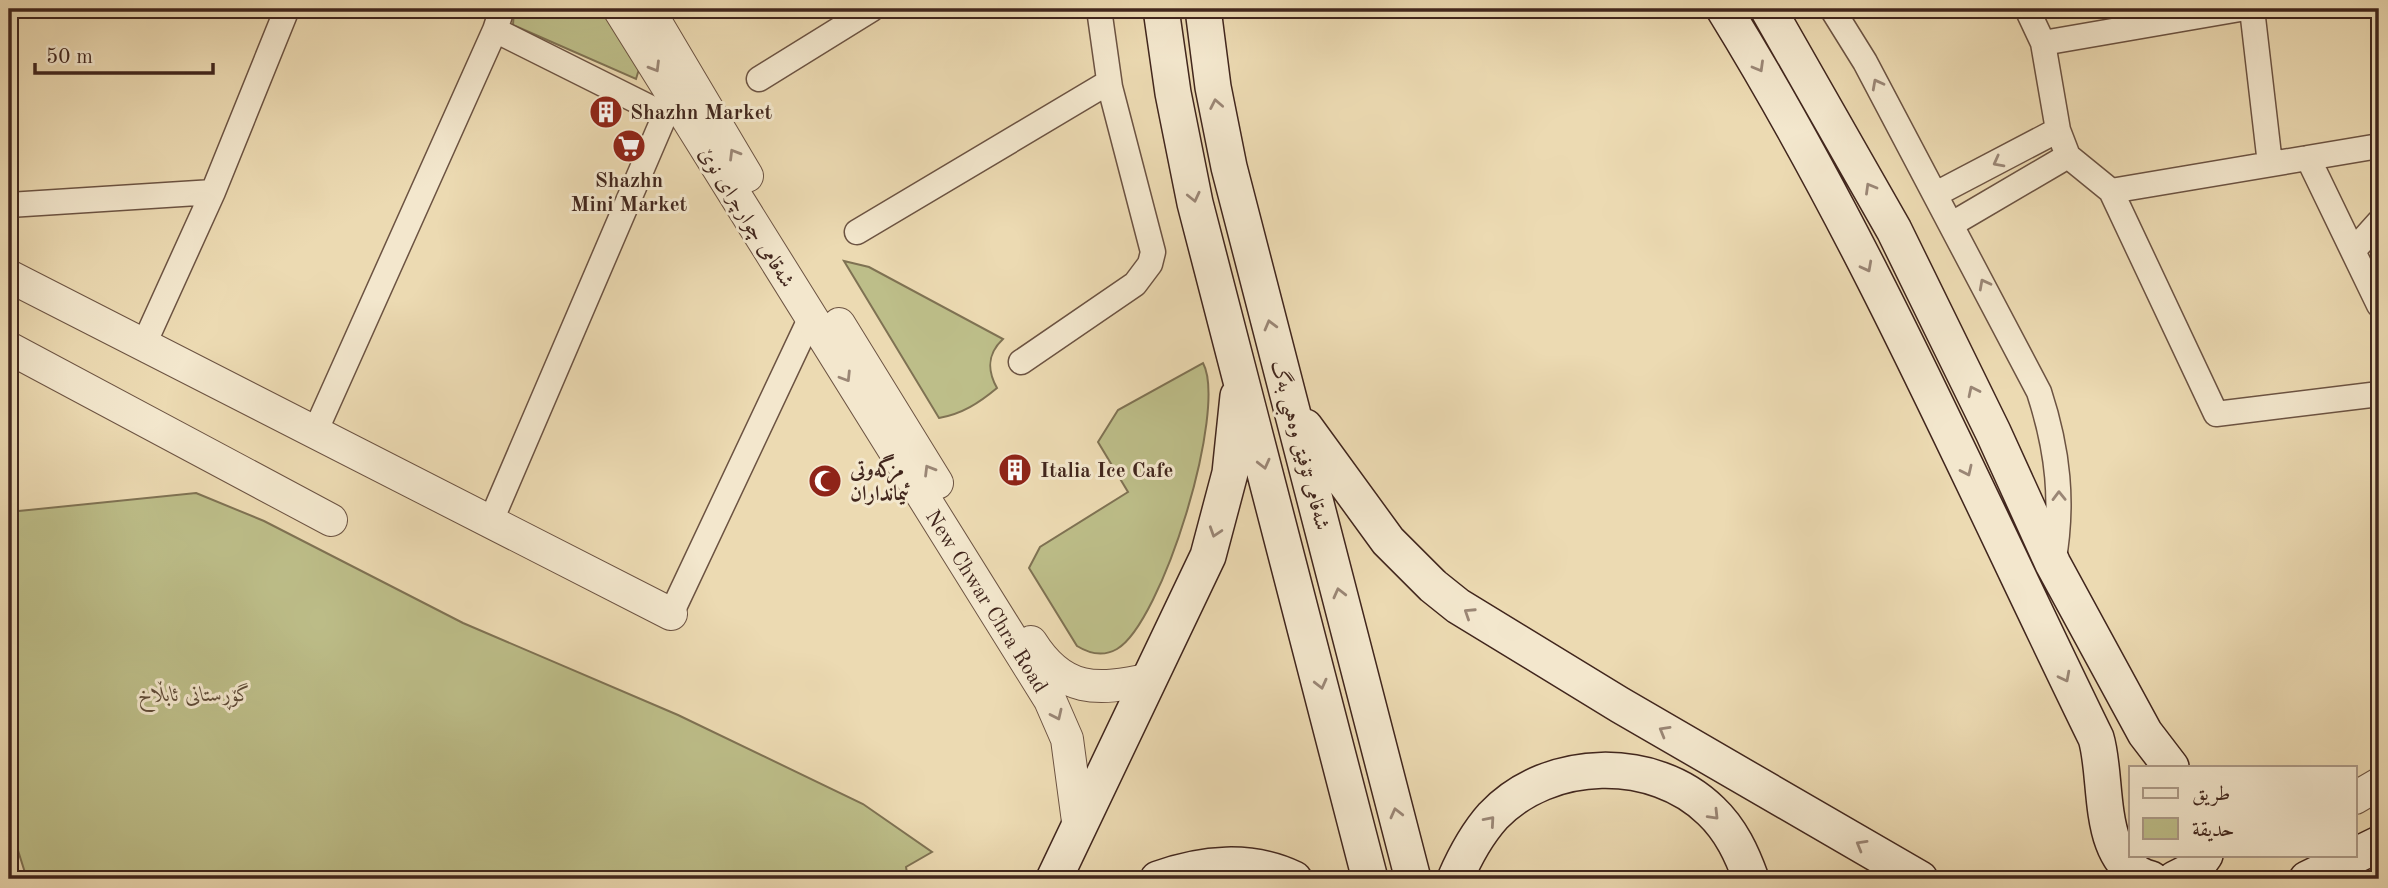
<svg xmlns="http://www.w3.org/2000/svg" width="2388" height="888" font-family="'Old Standard TT',Amiri,serif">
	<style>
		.green { fill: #bdbe89; stroke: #7f7253; stroke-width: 2 }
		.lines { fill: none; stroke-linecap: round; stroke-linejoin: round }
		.minor-casing { stroke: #6c5342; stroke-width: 27 }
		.tertiary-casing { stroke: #6c5342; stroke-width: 34 }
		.secondary-casing { stroke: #41261d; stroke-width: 38 }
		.minor { stroke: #f3e7cd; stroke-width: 24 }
		.tertiary { stroke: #f3e7cd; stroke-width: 32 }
		.secondary { stroke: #f3e7cd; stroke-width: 35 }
		.oneway { stroke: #9a8675 }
		.labels { text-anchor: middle; stroke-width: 6; stroke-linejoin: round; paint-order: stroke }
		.poi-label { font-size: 21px; font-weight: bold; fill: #41261d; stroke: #f3e7cd; text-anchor: start }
		.street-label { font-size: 21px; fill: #41261d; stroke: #f3e7cd }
		.park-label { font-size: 21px; font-style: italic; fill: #604c38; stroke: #f3e7cd }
	</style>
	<rect width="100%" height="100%" fill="#ecdab2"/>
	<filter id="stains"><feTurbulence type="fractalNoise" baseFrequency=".00286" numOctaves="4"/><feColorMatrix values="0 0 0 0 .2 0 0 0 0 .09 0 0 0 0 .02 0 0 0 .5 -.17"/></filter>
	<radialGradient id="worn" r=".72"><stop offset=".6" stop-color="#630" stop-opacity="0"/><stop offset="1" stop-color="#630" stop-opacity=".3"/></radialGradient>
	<path class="green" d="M514 9H602L640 66 636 79 513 25Z
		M844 261 869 267 1003 339C987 354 987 370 997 388 979 403 962 414 939 418Z
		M1203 363C1228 409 1162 623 1117 649 1103 657 1090 654 1077 646L1029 568 1040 547 1128 492 1098 442 1118 410Z
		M196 493 264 521 463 623 678 715 863 804 932 852 906 867 908 879H27L9 822V512Z"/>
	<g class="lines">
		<defs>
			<path id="minor" d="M1832 9 1865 62 2039 392C2058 450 2064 503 2053 564
				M2027 9 2043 43 2058 130 2068 156 2111 191 2216 414 2379 394
				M2252 9 2270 164
				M495 30 665 115
				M2043 43 2240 9
				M759 79 872 9
				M2308 158 2379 305
				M2111 191 2379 146
				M1936 194 2058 130
				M9 205 213 192
				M1952 224 2068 156
				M857 232 1109 82
				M2353 251 2379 222
				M144 344 213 192 287 9
				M1021 362 1135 284 1150 264 1153 252 1110 87 1099 9
				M315 432 495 30 502 9
				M490 523 665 115 675 101
				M671 614 810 319"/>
			<path id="tertiary" d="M619 9 1050 700 1067 739 1079 829
				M648 9 747 176
				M9 276 671 614
				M839 324 937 483
				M9 348 331 520
				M1031 642C1063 693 1097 691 1150 679
				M2355 798 2379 784"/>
			<path id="secondary" d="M1161 9 1173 93 1195 203 1370 879
				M1203 9 1213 87 1229 167 1413 879
				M1724 9C1867 241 1976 493 2096 738 2109 780 2094 865 2151 879
				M1768 9 1894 230 1993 432 2053 564 2145 733 2171 767
				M1305 427 1388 541 1433 586 1458 606 1620 705 1920 879
				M1054 879 1208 556 1230 473 1238 396
				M1158 879C1202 863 1251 858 1294 879
				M1455 879C1465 856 1476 835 1493 816 1549 757 1654 755 1711 811 1731 830 1742 854 1751 879
				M2175 879 2195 869 2205 855
				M2307 879 2379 844"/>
		</defs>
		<use href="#minor" class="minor-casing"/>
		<use href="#tertiary" class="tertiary-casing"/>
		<use href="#secondary" class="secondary-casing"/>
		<use href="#minor" class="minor"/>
		<use href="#tertiary" class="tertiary"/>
		<use href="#secondary" class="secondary"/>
	</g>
	<defs><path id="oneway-chevron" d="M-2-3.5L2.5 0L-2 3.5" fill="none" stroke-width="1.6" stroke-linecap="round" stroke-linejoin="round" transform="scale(1.75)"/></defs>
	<g class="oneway">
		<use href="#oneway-chevron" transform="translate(655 67) rotate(59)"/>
		<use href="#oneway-chevron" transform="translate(1759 67) rotate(60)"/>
		<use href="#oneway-chevron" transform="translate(1877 84) rotate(-118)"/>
		<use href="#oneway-chevron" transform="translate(1216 104) rotate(-101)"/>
		<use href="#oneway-chevron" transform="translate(734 154) rotate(-121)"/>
		<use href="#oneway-chevron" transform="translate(1998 162) rotate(152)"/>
		<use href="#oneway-chevron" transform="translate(1870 188) rotate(-120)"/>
		<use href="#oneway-chevron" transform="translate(1194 197) rotate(77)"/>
		<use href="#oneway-chevron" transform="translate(1867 267) rotate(62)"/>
		<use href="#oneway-chevron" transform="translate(1984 284) rotate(-118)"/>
		<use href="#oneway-chevron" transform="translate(1270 325) rotate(-105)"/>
		<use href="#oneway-chevron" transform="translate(846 377) rotate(58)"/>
		<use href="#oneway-chevron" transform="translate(1973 391) rotate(-116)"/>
		<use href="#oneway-chevron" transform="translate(1264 464) rotate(76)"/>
		<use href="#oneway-chevron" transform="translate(929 470) rotate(-121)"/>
		<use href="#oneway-chevron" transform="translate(1967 471) rotate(65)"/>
		<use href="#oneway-chevron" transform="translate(2059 496) rotate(-91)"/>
		<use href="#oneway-chevron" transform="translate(1215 532) rotate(108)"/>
		<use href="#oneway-chevron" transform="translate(1339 593) rotate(-104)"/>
		<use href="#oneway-chevron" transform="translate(1469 613) rotate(-147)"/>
		<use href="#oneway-chevron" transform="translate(2065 677) rotate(63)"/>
		<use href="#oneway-chevron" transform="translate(1321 684) rotate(76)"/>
		<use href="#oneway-chevron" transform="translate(1057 715) rotate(65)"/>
		<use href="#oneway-chevron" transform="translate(1664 731) rotate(-150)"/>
		<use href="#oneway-chevron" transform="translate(1396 813) rotate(-104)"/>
		<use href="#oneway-chevron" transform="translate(1714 815) rotate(46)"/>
		<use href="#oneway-chevron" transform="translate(1490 821) rotate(-49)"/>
		<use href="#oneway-chevron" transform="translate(1861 845) rotate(-150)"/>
	</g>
	<defs>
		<symbol id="building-disc" viewBox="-11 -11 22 22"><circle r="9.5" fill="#8f2418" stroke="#f3e7cd"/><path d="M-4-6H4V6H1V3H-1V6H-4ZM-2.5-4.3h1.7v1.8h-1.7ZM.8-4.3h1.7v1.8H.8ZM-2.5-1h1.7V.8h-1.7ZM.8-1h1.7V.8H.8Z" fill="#fff"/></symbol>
		<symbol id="supermarket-disc" viewBox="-11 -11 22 22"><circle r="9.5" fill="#8f2418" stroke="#f3e7cd"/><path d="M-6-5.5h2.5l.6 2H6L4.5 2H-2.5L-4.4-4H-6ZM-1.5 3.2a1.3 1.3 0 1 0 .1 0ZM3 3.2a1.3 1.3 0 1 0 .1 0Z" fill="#fff"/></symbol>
		<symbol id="mosque-disc" viewBox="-11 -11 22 22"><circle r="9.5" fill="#8f2418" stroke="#f3e7cd"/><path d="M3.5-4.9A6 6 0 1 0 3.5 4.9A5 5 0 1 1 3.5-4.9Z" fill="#fff"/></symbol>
	</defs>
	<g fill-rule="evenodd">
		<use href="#building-disc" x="587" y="93" width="38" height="38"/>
		<use href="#supermarket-disc" x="610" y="127" width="38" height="38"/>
		<use href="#building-disc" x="996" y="451" width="38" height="38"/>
		<use href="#mosque-disc" x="806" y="462" width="38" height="38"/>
	</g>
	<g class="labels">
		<g class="poi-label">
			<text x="630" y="119">Shazhn Market</text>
			<text x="629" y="187" text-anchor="middle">Shazhn<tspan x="629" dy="24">Mini Market</tspan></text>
			<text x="850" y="476">مزگەوتی<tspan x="850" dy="24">ئیمانداران</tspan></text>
			<text x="1040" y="477">Italia Ice Cafe</text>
		</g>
		<g class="street-label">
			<text transform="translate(747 217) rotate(58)" y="7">شەقامی چوارچرای نوێ</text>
			<text transform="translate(1301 445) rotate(75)" y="7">شەقامی تۆفیق وەهبی بەگ</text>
			<text transform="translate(987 601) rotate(58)" y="7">New Chwar Chra Road</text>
		</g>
		<g class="park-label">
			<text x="195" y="701">گۆڕستانی ئابڵاخ</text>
		</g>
	</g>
	<rect width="2388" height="888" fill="none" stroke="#ecdab2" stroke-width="35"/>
	<rect x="10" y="10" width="2367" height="867" fill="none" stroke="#41261d" stroke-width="3.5"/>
	<rect x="18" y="18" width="2353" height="853" fill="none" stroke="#41261d" stroke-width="2"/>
	<rect x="2129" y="766" width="228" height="91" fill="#f3e7cd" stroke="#ac9a87" stroke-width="2"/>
	<rect x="2143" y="788" width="35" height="10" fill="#f3e7cd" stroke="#ac9a87" stroke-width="2"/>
	<text x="2192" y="800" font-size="21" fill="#41261d">طريق</text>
	<rect x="2143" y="818" width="35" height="21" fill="#bdbe89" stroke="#ac9a87" stroke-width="2"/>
	<text x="2192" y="836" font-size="21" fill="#41261d">حديقة</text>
	<path d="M35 63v10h178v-10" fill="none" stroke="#41261d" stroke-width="3.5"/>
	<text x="46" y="63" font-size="21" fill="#41261d" stroke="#f3e7cd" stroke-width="5" paint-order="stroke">50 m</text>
	<rect width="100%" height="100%" filter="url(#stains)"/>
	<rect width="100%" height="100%" fill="url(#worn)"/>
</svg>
